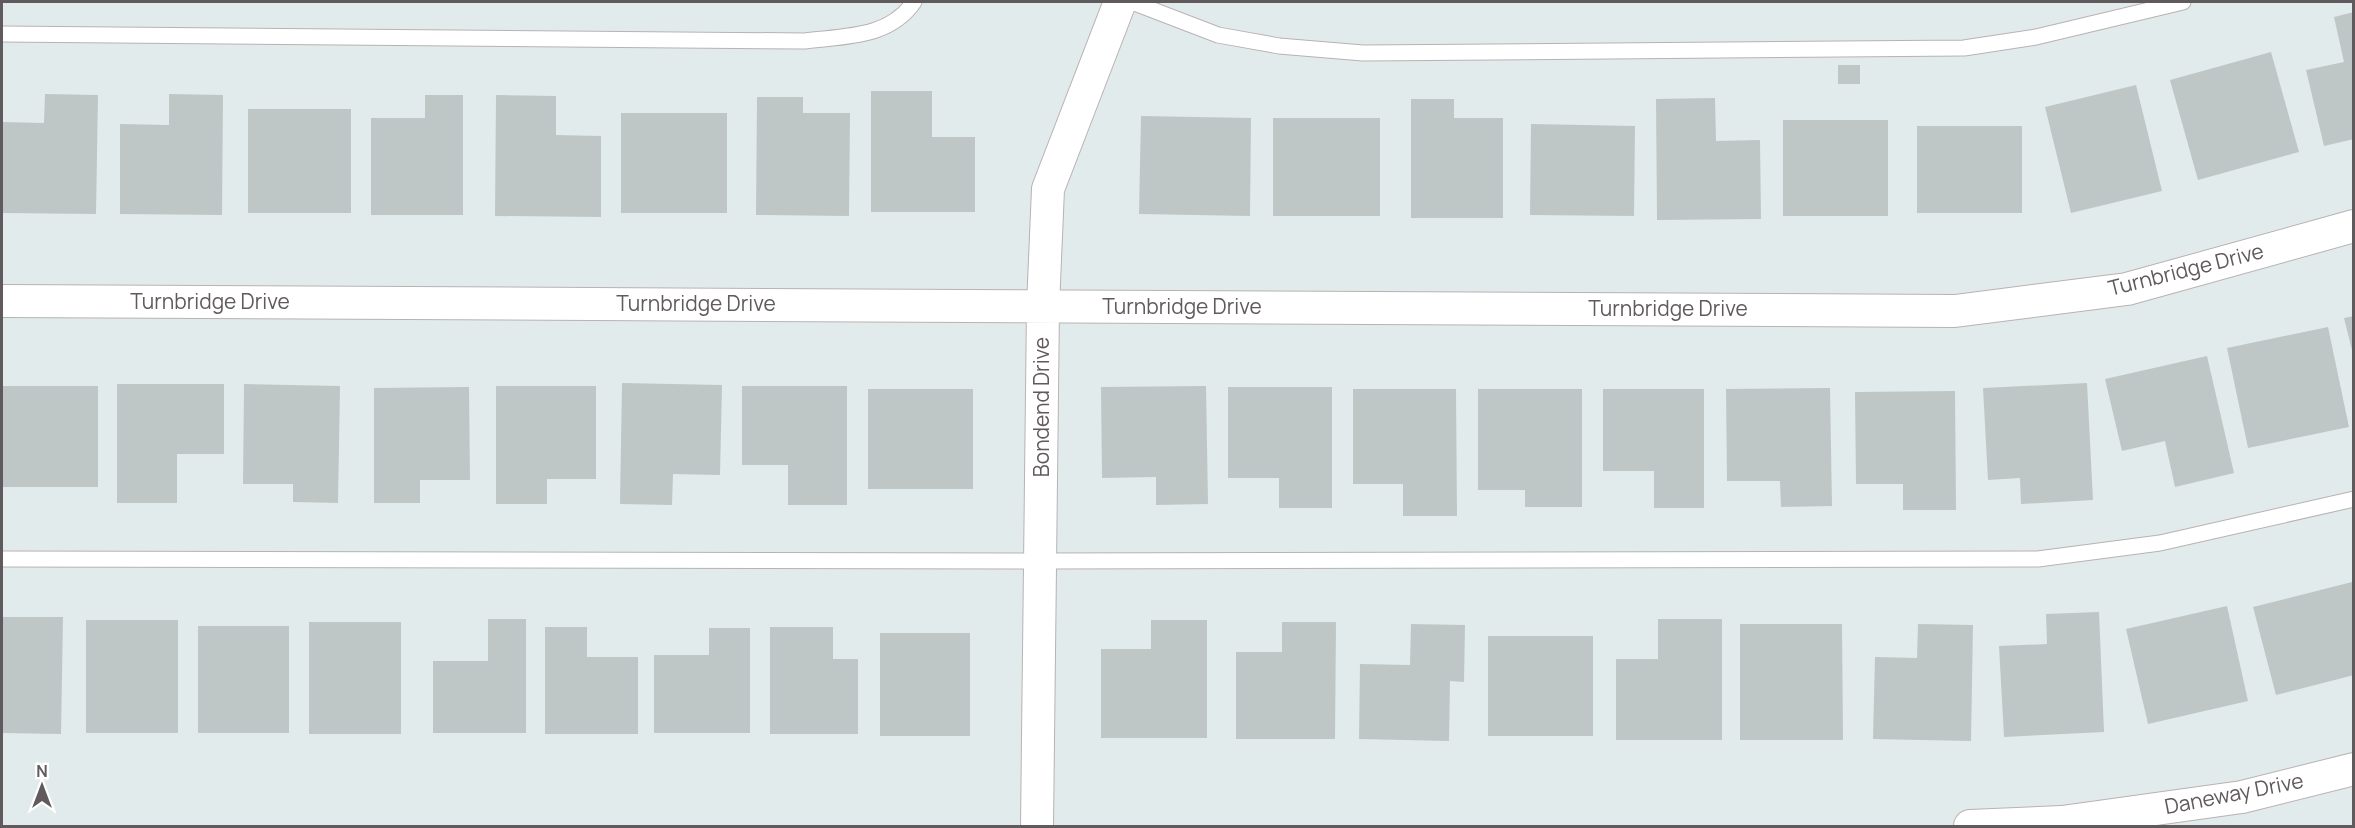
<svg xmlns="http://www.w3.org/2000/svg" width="2355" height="828" font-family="Manrope,sans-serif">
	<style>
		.building { fill: #bec7c5 }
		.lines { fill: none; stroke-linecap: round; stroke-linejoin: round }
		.lane-casing { stroke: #b8b2b3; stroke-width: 17 }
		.street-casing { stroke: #b8b2b3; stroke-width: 34 }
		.lane { stroke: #fff; stroke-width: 15 }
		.street { stroke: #fff; stroke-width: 32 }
		.labels { text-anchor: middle; stroke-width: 5; stroke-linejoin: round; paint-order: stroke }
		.street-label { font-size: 21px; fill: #615a5c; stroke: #fff }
	</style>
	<rect width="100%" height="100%" fill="#e2ebeb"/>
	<path class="building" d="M2354 12V139L2324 146 2306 70 2344 62 2334 17Z
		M2271 52 2299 152 2198 180 2170 80Z
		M1838 65H1860V84H1838Z
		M2136 85 2162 191 2071 213 2045 107Z
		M871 91H932V137H975V212H871Z
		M45 94 98 95 96 214 2 213V122L44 123Z
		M169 94 223 95 222 215 120 214V124L169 125Z
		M425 95H463V215H371V118H425Z
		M496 95 556 96V135L601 136V217L495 216Z
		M757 97H803V113H850L849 216 756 215Z
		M1715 98 1716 141 1760 140 1761 219 1657 220 1656 99Z
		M1411 99H1454V118H1503V218H1411Z
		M248 109H351V213H248Z
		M621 113H727V213H621Z
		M1141 116 1251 118 1250 216 1139 214Z
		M1273 118H1380V216H1273Z
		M1783 120H1888V216H1783Z
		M1531 124 1635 126 1634 216 1530 215Z
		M1917 126H2022V213H1917Z
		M2354 316V354H2353L2344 318Z
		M2328 327 2349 427 2248 448 2227 348Z
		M2207 356 2234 473 2175 487 2165 441 2122 451 2105 379Z
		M622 383 722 385 720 475 673 474 672 505 620 504Z
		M2087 383 2093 500 2021 504 2020 478 1988 480 1983 388Z
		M117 384H224V454H177V503H117Z
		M244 384 340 386 338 503 293 502V484H243Z
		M2 386H98V487H2Z
		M496 386H596V479H547V504H496Z
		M742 386H847V505H788V465H742Z
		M1206 386 1208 504 1156 505V477L1102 478 1101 387Z
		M469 387 470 480H420V503H374V388Z
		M1228 387H1332V508H1279V478H1228Z
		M1830 388 1832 506 1781 507 1780 481H1727L1726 389Z
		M868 389H973V489H868Z
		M1353 389H1456L1457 516H1403V484H1353Z
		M1478 389H1582V507H1525V490H1478Z
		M1603 389H1704V508H1654V471H1603Z
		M1955 391 1956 510H1903V484H1856L1855 392Z
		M2352 582 2354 675 2276 695 2253 607Z
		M2227 606 2248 701 2148 724 2126 629Z
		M2099 612 2104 732 2004 737 1999 646 2047 644 2046 614Z
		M2 617H63L61 734 2 733Z
		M488 619H526V733H433V661H488Z
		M1658 619H1722V740H1616V659H1658Z
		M86 620H178V733H86Z
		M1151 620H1207V738H1101V649H1151Z
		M309 622H401V734H309Z
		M1282 622H1336L1335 739H1236V652H1282Z
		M1411 624 1465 625 1464 682 1450 681 1449 741 1359 739 1360 664 1410 665Z
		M1740 624H1842L1843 740H1740Z
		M1918 624 1973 625 1971 741 1873 739 1875 657 1917 658Z
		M198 626H289V733H198Z
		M545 627H587V657H638V734H545Z
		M770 627H833V659H858V734H770Z
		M709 628H750V733H654V655H709Z
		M880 633H970V736H880Z
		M1488 636H1593V736H1488Z"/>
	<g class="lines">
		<defs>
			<path id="lane" d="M1132 2 1218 35 1279 46 1363 53 1964 48 2036 37 2183 2
				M2 34 805 41C846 36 889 38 914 2
				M2 559 1042 561 2038 559 2160 543 2354 499"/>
			<path id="street" d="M2 301 1955 311 2127 289 2354 226
				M1037 826 1043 306 1048 189 1120 2
				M1970 826 2062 822 2242 797 2354 769"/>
		</defs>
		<use href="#lane" class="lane-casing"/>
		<use href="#street" class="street-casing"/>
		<use href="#lane" class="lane"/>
		<use href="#street" class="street"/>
	</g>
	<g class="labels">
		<g class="street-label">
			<text transform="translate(2186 270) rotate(-14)" y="7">Turnbridge Drive</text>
			<text x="210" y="309">Turnbridge Drive</text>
			<text x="696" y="311">Turnbridge Drive</text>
			<text x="1182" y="314">Turnbridge Drive</text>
			<text x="1668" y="316">Turnbridge Drive</text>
			<text transform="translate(1042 407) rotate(-90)" y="7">Bondend Drive</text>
			<text transform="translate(2234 794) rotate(-11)" y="7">Daneway Drive</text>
		</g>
	</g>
	<rect width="2355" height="828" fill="none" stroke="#615a5c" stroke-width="6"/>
	<g transform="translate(42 786)" stroke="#ffffff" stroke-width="4.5" paint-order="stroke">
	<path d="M0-4.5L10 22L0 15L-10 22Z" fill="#615a5c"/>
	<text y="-9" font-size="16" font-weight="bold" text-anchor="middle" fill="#615a5c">N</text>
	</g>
</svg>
